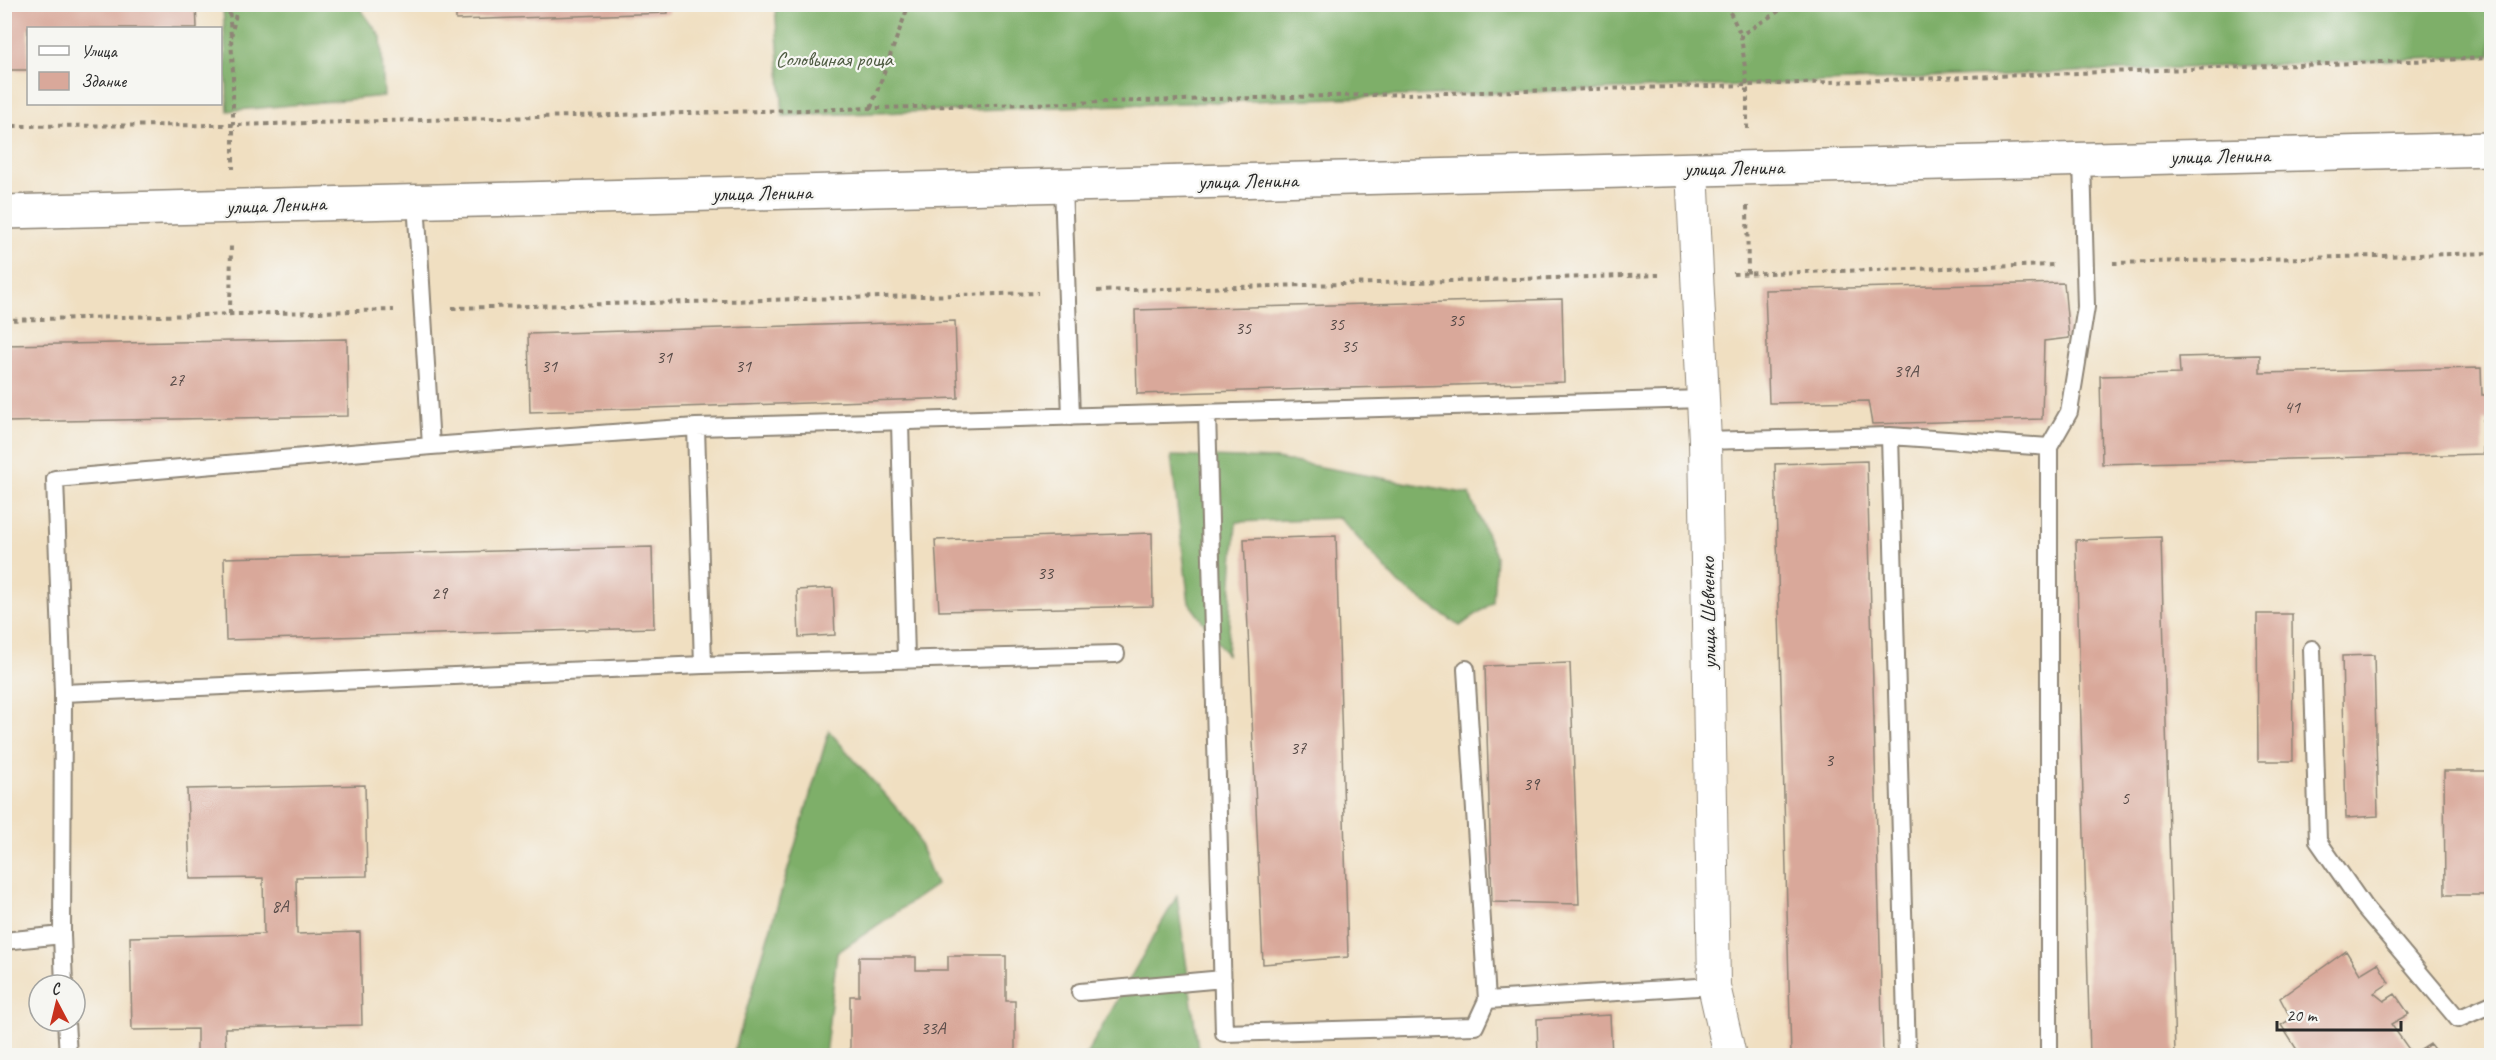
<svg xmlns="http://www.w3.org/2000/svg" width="2496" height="1060" font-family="Caveat,sans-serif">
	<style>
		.forest { fill: #7eaf69; stroke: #546d4a; stroke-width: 1.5 }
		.building { fill: #d9a89a }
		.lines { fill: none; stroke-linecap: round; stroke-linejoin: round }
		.service-casing { stroke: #8e8576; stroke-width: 20 }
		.minor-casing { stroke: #8e8576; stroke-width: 34 }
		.secondary-casing { stroke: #8e8576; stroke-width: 36 }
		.path { stroke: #8e8576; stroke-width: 4; stroke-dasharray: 4.5 4.5; stroke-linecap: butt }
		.service { stroke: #fff; stroke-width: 16 }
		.minor { stroke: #fff; stroke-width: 32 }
		.secondary { stroke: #fff; stroke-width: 33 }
		.labels { text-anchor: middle; stroke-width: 4.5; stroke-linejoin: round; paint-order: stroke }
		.number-label { font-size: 18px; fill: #564a47 }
		.park-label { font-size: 21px; fill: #4e5b42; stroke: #f6f6f2 }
		.street-label { font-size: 21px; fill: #2b2b2b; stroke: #f6f6f2 }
	</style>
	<rect width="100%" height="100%" fill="#f6f6f2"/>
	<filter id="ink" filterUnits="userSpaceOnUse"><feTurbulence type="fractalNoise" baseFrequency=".0167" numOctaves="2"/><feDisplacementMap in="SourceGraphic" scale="12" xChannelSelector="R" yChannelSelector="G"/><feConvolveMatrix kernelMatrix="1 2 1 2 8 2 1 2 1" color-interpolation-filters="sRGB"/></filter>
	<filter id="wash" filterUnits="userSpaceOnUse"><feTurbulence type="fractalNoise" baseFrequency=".008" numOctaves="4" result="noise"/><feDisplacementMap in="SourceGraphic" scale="24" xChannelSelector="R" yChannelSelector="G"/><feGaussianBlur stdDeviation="1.35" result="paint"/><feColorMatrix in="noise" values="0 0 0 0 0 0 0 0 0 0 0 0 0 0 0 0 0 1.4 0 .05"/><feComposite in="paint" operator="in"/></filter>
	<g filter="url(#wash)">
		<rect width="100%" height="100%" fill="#f0dfc1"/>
		<path class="forest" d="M2491 4V56L1747 85 783 116 775 5Z
			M223 5H362V11L381 37 384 96 228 111Z
			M1171 456 1277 459 1469 494 1496 556 1493 602 1460 626 1399 584 1340 518 1236 522 1227 655 1189 603Z
			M829 731 913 827 936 885 837 953 825 1055H733Z
			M1177 896 1199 1055H1086Z"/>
		<g id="blocks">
			<path class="building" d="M4 4H196L197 28H28V70H4Z
				M456 4H668V13L456 20Z
				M2064 283 2069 338 2044 341 2042 419 1872 424 1868 401 1769 403 1765 290Z
				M1562 299 1564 382 1137 394 1135 310Z
				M955 321 958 398 530 412 528 334Z
				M347 339 348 416 4 422V345Z
				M2260 355V373L2481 368 2482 395H2492V420H2483V454L2102 464 2100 376 2180 374 2179 357Z
				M1867 461 1883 1056H1791L1775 464Z
				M1152 533 1153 606 939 611 935 540Z
				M1336 536 1348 957 1263 964 1244 539Z
				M2161 537 2175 1056H2090L2076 540Z
				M652 547 654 628 226 640 224 558Z
				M833 588 835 635 799 637 797 590Z
				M2257 614H2292L2293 761H2258Z
				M2374 655 2378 816 2346 818 2342 656Z
				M1570 663 1579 904 1492 902 1485 666Z
				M2444 771H2492V895H2445Z
				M365 785 367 876 296 877 297 934 360 932 362 1025 225 1028 226 1056H197V1029L132 1030 130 937 264 934 263 878 190 879 187 789Z
				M2346 951 2360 974 2378 963 2389 983 2374 993 2384 1001 2395 994 2409 1014 2391 1024 2413 1055 2430 1044 2439 1056H2301L2281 1025 2291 1019 2280 998Z
				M948 956H1006V1001H1015V1056H850V996H859V957H916V970H948Z
				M1610 1015 1612 1056H1538L1537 1019Z"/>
		</g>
	</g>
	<g filter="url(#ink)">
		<use href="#blocks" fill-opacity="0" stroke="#8e8576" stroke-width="1.5"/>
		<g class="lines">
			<defs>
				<path id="service" d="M1063 185 1071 417
					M416 201 431 446
					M1207 413 1224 1033 1475 1026 1487 1000 1466 669
					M900 422 906 659
					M696 427 703 665
					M1890 436 2049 447
					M1705 441 1890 436 1907 1056
					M2312 649 2318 841 2364 907 2458 1019 2492 1004
					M63 693 703 665 1116 654
					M4 941 62 935
					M64 985 62 935 63 693 55 479 431 446 696 427 1703 399
					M1080 992 1223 979
					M1487 1000 1714 986
					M66 1021 68 1056
					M2049 1056V447L2069 412 2086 307 2082 160"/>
				<path id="minor" d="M1692 169 1705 441 1714 986 1730 1056"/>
				<path id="secondary" d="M4 212 2492 149"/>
			</defs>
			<use href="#service" class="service-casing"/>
			<use href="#minor" class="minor-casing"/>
			<use href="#secondary" class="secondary-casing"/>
			<path class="path" d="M229 4 233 72V169
				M1726 4 1741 35
				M231 37 238 4
				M871 108 909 4
				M4 126 234 125 1747 85 2492 58
				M1747 129V85L1741 35 1790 4
				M1747 206 1748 274
				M2113 263 2492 253
				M1733 274 2055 265
				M1097 291 1659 275
				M452 308 1038 293
				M230 314 231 243
				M4 320 394 310
				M2492 336V373"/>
			<use href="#service" class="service"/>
			<use href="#minor" class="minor"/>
			<use href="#secondary" class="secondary"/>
		</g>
	</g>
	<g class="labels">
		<g class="number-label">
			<text x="1456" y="326">35</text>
			<text x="1336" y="330">35</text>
			<text x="1243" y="334">35</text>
			<text x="1349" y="352">35</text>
			<text x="664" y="363">31</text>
			<text x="549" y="372">31</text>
			<text x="743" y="372">31</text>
			<text x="1906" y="377">39А</text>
			<text x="176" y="386">27</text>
			<text x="2292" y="413">41</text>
			<text x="1045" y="579">33</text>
			<text x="439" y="599">29</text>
			<text x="1298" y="754">37</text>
			<text x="1829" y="766">3</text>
			<text x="1531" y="790">39</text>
			<text x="2125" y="804">5</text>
			<text x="280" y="912">8А</text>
			<text x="933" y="1034">33А</text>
		</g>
		<g class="park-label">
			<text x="834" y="66">Соловьиная роща</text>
		</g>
		<g class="street-label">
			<text transform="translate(2220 156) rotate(-1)" y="7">улица Ленина</text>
			<text transform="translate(1734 168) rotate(-1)" y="7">улица Ленина</text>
			<text transform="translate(1248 181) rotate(-1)" y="7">улица Ленина</text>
			<text transform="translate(762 193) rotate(-1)" y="7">улица Ленина</text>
			<text transform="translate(276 205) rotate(-2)" y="7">улица Ленина</text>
			<text transform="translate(1708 613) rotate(-91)" y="7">улица Шевченко</text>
		</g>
	</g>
	<rect width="2496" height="1060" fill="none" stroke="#f6f6f2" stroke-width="24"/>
	<rect x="27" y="27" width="195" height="78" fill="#f6f6f2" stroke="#a5a5a2" stroke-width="1.5"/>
	<rect x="39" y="46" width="30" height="9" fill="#ffffff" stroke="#a5a5a2" stroke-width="1.5"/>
	<text x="81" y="57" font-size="18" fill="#2b2b2b">Улица</text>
	<rect x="39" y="72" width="30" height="18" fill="#d9a89a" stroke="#a5a5a2" stroke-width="1.5"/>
	<text x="81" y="87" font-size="18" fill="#2b2b2b">Здание</text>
	<g transform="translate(57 1003) rotate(353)"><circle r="28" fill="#f6f6f2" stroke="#a5a5a2" stroke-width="1.5"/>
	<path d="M0-4.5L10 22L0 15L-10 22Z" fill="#c8321e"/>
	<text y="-9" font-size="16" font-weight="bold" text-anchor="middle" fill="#2b2b2b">С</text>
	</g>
	<path d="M2277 1021v9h124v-9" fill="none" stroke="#2b2b2b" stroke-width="3"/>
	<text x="2286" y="1021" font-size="18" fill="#2b2b2b" stroke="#f6f6f2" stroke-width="4.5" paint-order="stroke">20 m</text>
</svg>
